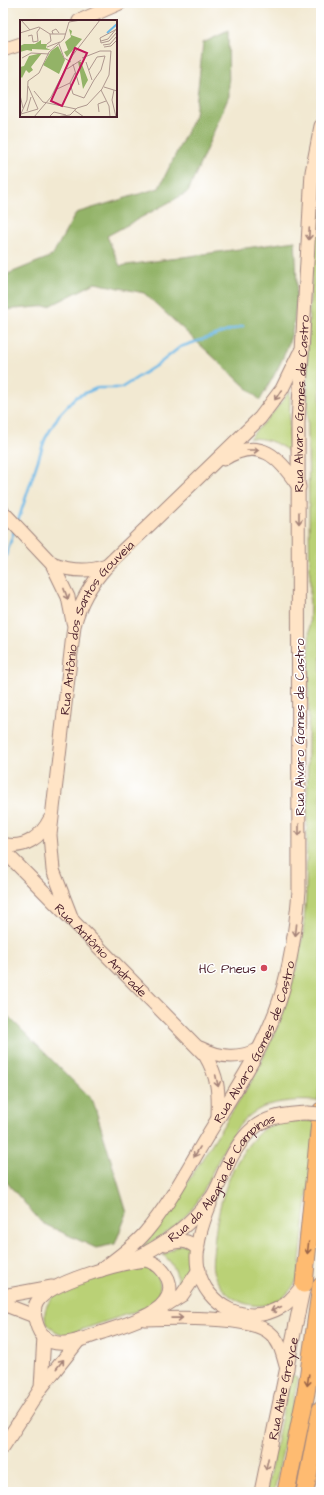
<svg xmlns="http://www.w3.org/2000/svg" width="324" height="1495" font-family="'Architects Daughter',sans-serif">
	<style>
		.green { fill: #bad176; stroke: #827850 }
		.forest { fill: #93b367; stroke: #6e6949 }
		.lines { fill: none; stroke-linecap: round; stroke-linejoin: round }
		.stream { stroke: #6eb9e7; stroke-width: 2.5 }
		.secondary-casing { stroke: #9e847e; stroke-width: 15 }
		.highway-casing { stroke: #9e847e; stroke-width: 19 }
		.secondary { stroke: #ffe4c6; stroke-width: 13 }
		.highway { stroke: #febb71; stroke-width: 17 }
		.secondary-bridge-casing { stroke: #9e847e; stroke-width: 15; stroke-linecap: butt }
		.secondary-bridge { stroke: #ffe4c6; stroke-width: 13 }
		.oneway { stroke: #a48278 }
		.oneway2 { stroke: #9b654a }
		.poi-dot { fill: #d1495b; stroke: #fff; stroke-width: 1.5 }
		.labels { text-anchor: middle; stroke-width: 3; stroke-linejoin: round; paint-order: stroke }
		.street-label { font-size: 13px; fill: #4a1f2b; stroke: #fff }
		.poi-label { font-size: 13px; fill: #4a1f2b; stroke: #fff; text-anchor: end }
		.inset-river { fill: none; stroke: #6eb9e7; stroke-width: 2 }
		.inset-road { fill: none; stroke: #af988f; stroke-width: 1 }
		.view { fill: #c2185b; fill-opacity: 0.15; stroke: #c2185b; stroke-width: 2 }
		.inset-edge { fill: none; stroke: #4a1f2b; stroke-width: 2 }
	</style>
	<rect width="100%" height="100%" fill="#fff"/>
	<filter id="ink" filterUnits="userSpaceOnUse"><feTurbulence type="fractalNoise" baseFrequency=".025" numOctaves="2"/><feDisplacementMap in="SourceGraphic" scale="8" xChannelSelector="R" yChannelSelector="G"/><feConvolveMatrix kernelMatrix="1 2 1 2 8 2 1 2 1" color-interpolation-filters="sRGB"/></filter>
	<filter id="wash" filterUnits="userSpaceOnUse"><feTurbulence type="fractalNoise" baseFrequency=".012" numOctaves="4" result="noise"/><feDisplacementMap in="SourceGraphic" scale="16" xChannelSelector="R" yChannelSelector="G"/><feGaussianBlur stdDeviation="0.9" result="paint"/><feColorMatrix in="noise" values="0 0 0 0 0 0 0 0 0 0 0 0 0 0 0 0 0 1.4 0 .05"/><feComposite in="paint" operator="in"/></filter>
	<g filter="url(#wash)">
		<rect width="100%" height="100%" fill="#f2e9d2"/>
		<path class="green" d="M320 153 321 1069 318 1101C263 1098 242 1110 218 1161 211 1173 206 1187 199 1199 185 1221 164 1235 142 1248L173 1205 256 1074 283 1014 296 970 303 935 306 896 310 585 307 370 309 315Z
			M290 391 289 452C277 442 265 438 249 438L272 414Z
			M283 1120 316 1121 298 1278C294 1285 290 1292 283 1297 259 1316 223 1301 214 1274 211 1266 213 1255 214 1246 217 1205 230 1160 261 1131 267 1126 276 1123 283 1120Z
			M179 1245H191L193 1268 178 1294C179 1278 176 1265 163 1255Z
			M131 1266C135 1266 140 1265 144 1267 164 1272 164 1293 151 1306L66 1335C39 1329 39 1306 60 1291Z
			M294 1375 298 1379 274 1492H266L290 1377Z"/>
		<path class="forest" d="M228 31 229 96 188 192 107 236 120 266 295 241C297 272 299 313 289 342 282 363 271 381 260 400L144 293 95 283 50 306 3 310V276L52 256 76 213 159 188 195 115 203 43Z
			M3 1011 93 1101 127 1213 115 1244 96 1248 42 1223 3 1178Z"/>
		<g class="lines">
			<path class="stream" d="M18 521 45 439 59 415 76 397 97 388H121L160 363 180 347 243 326
				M3 565 14 531"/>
		</g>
	</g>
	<g filter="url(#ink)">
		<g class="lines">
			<defs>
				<g id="secondary">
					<path d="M79 21 120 3"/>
					<path d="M3 50 21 44"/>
					<path d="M224 459C260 436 279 457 299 487"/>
					<path d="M3 512 52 564 68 597 73 622"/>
					<path d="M52 564C70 571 89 572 107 566"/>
					<path d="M3 844C24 850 41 837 50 819"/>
					<path id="s1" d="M3 850 205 1055C218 1077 219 1091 218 1116"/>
					<path id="s2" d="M72 919 53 870 50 835 74 626C80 602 90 585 107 566L260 418 282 389 299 354"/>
					<path d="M200 1048C220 1058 238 1059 258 1050"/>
					<path d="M210 1204C202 1224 194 1247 198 1269 206 1307 247 1327 281 1307 291 1302 297 1292 304 1284"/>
					<path d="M166 1244C179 1240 188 1239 198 1249"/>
					<path id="s3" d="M134 1259C166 1244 191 1224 212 1197 218 1188 222 1176 227 1166 245 1127 263 1114 307 1113"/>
					<path d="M146 1260C157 1263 163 1269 168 1279 181 1312 122 1325 100 1333 78 1341 45 1356 36 1322 34 1315 33 1308 37 1302 49 1282 123 1262 146 1260Z"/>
					<path id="s4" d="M101 1270C117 1258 132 1248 145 1233 169 1205 187 1170 206 1138 233 1093 264 1049 280 999 291 964 296 928 299 891L298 423 312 172 321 126"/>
					<path d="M3 1296 52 1287"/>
					<path d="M3 1304 34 1316"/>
					<path d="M163 1307 182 1295 199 1270"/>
					<path d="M144 1319C172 1318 249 1315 270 1333 281 1342 283 1356 287 1369"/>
					<path d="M41 1388 44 1336"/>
					<path d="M3 1447 41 1388 79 1340"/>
					<path id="s5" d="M261 1492 304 1285"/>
				</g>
				<path id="highway" d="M304 1284 321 1111
					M286 1492 306 1393 321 1286
					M305 1492 321 1409"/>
			</defs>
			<use href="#secondary" class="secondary-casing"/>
			<use href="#highway" class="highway-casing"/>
			<use href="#secondary" class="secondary"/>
			<use href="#highway" class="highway"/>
			<defs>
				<path id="secondary-bridge" d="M307 1113 321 1114"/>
			</defs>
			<use href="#secondary-bridge" class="secondary-bridge-casing"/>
			<use href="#secondary-bridge" class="secondary-bridge"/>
		</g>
		<defs><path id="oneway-shaft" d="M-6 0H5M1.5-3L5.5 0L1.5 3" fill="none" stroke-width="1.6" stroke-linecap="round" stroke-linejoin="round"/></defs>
		<g class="oneway">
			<use href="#oneway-shaft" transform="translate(309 234) rotate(93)"/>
			<use href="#oneway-shaft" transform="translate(278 395) rotate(123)"/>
			<use href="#oneway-shaft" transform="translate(253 450)"/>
			<use href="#oneway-shaft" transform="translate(299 518) rotate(90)"/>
			<use href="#oneway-shaft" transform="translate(66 594) rotate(69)"/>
			<use href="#oneway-shaft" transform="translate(299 830) rotate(90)"/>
			<use href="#oneway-shaft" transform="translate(296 930) rotate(96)"/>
			<use href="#oneway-shaft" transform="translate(217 1081) rotate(77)"/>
			<use href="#oneway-shaft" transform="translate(197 1152) rotate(121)"/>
			<use href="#oneway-shaft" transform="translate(276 1309) rotate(156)"/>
			<use href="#oneway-shaft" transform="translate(177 1318) rotate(-1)"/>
			<use href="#oneway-shaft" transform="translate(60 1364) rotate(-51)"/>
			<use href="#oneway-shaft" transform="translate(267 1464) rotate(102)"/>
		</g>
		<g class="oneway2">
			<use href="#oneway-shaft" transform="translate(308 1248) rotate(96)"/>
			<use href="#oneway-shaft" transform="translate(308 1380) rotate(98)"/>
		</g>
	</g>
	<circle class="poi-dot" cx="264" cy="968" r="4"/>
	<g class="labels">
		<g class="street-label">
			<text dy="5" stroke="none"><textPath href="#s4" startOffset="926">Rua Alvaro Gomes de Castro</textPath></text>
			<text dy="5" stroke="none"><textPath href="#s2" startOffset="305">Rua Antônio dos Santos Gouveia</textPath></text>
			<text transform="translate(299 727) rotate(-90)" y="5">Rua Alvaro Gomes de Castro</text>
			<text dy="5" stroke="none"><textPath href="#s1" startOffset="140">Rua Antônio Andrade</textPath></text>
			<text dy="5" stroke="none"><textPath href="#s4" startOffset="279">Rua Alvaro Gomes de Castro</textPath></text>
			<text dy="5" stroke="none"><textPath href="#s3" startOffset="123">Rua da Alegria de Campinas</textPath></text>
			<text dy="5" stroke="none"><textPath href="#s5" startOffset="106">Rua Aline Greyce</textPath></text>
		</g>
		<g class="poi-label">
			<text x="256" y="973">HC Pneus</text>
		</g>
	</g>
	<g transform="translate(20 20)">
		<rect width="97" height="97" fill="#f2e9d2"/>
		<path d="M49 9 52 11 51 15 62 19 47 37 44 32 48 30 45 22 51 17ZM21 20V24H27L26 28 31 30 12 29V31L7 30 0 32V26L4 24H15ZM38 26 45 40 39 54 23 45 31 31ZM22 33 11 47 13 50 9 53 6 50 2 58 0 56V47L4 46 9 36ZM58 41 61 42 68 60 63 69Z" fill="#93b367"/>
		<path class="inset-river" d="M87 13 97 4"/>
		<path class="inset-road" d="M1 0 10 10M97 9 80 18 81 23 89 21 97 12M0 13 19 7 30 14H46M33 14 32 11 36 9 39 13M8 16 12 15 13 22 18 21 17 12 20 8M81 21 88 19 97 8M27 24 31 21 30 14M39 24 44 38 51 42M83 25 90 24 97 16M27 27 40 22M84 27 91 26 97 20M2 38 11 33 29 34M66 42 72 60M53 44 59 65M47 49 61 40M69 50 77 37 85 36 81 50 74 60M50 63 53 74 64 78 74 60M84 67 97 71M37 69 50 63 55 53M81 70 89 86 90 97M94 70 92 80 96 97M14 71 23 82 56 89M0 75 3 88M54 90 64 97M7 91 11 77M79 92 78 84 86 81M1 94 18 89 8 66M0 96 7 80 8 61 19 53 29 32 44 19 49 2 61 0M14 97 31 77 52 36 80 0M29 97 34 92 46 95M36 97 50 95 57 88 67 85 82 69 89 55 91 31H80L62 38"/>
		<path class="view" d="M55 28 67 33 42 86 31 81Z"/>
		<rect width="97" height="97" class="inset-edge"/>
	</g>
	<rect width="324" height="1495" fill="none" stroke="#fff" stroke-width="16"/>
</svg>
